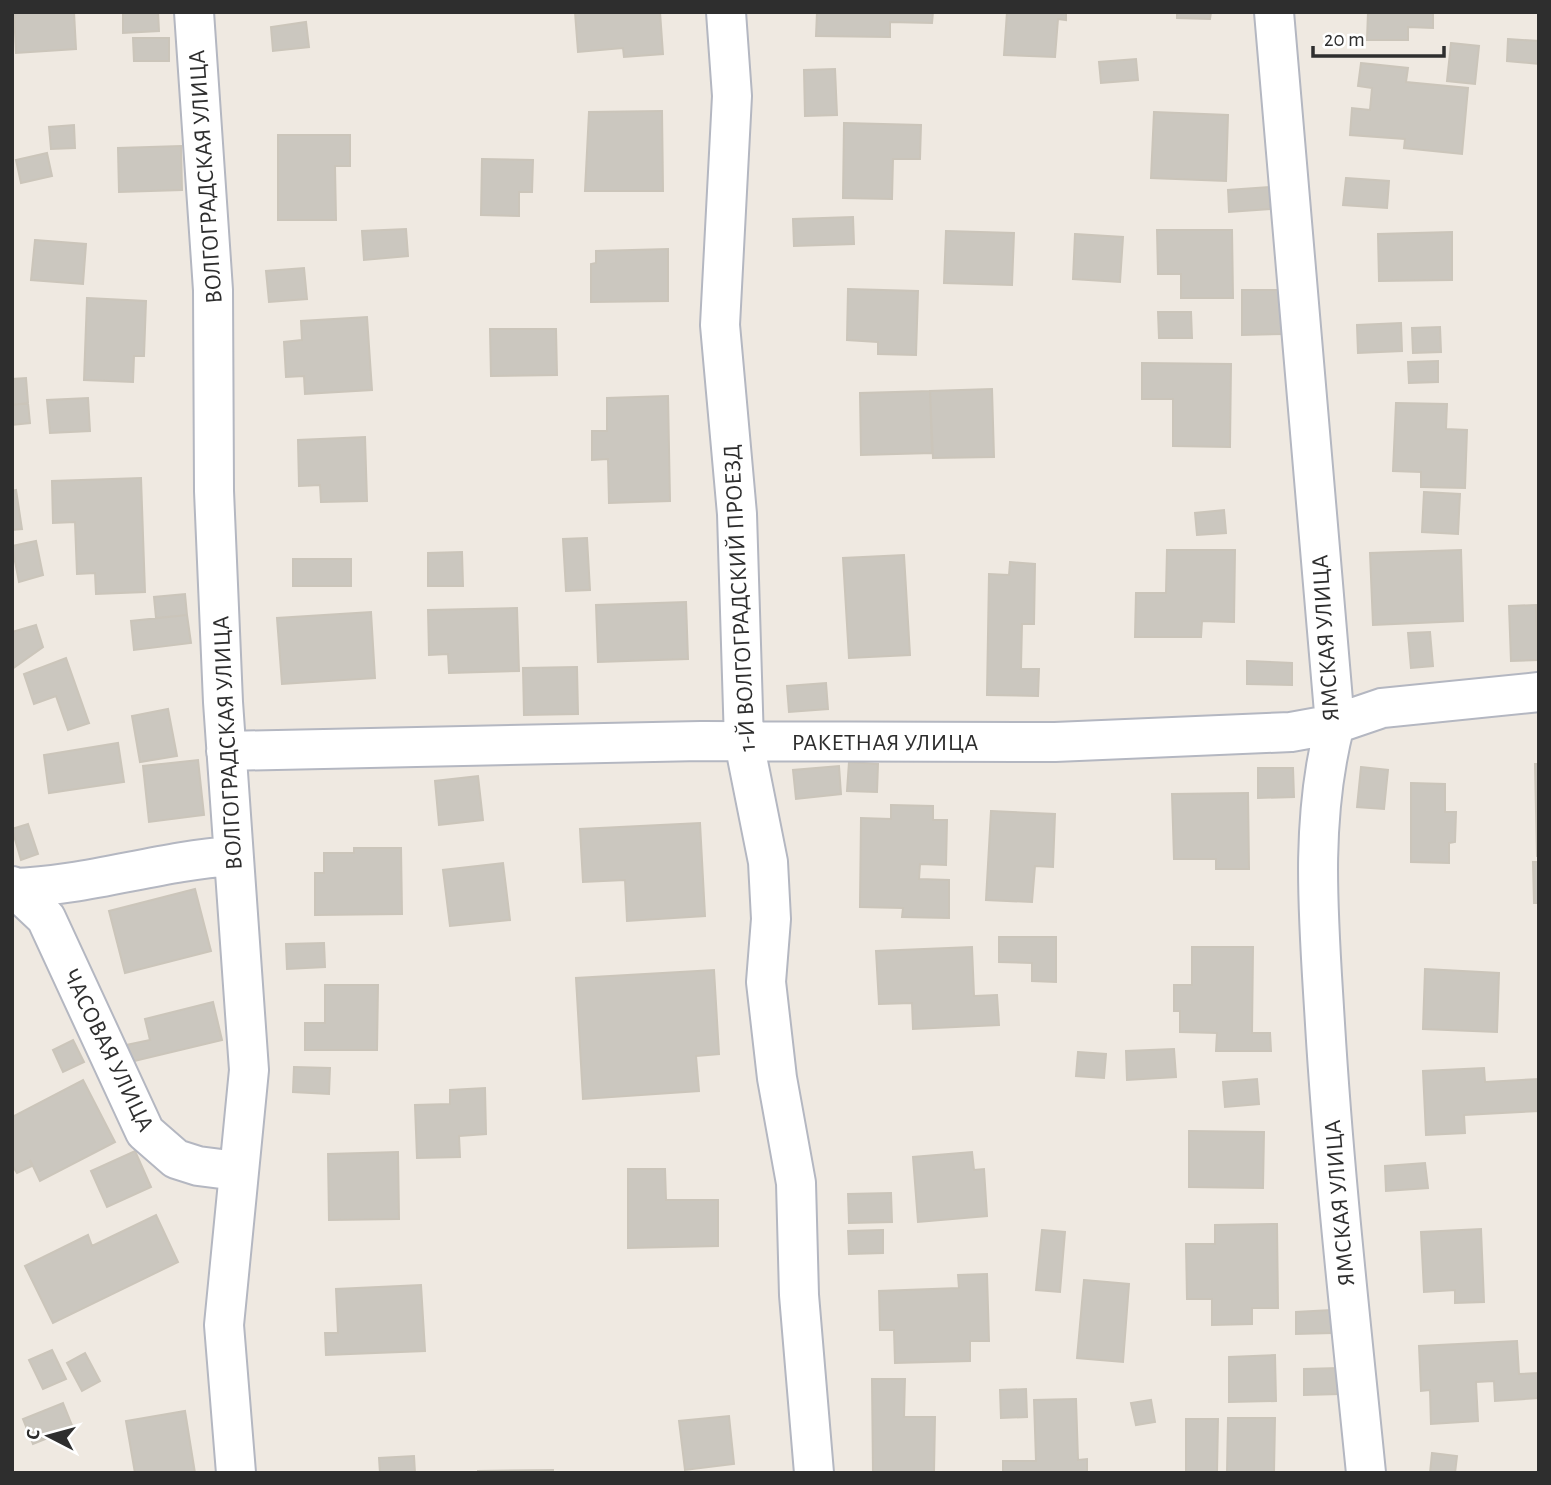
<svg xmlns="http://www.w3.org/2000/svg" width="1551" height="1485" font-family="'Alegreya Sans',sans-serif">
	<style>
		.building { fill: #cbc7bf; stroke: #cbc5ba; stroke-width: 2 }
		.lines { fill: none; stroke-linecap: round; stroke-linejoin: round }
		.minor-casing { stroke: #b4b7c1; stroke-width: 42 }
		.minor { stroke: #fff; stroke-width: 38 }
		.labels { text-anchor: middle; stroke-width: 5; stroke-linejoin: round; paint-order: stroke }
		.street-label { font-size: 24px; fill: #2e2e2e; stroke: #fff }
	</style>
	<rect width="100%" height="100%" fill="#efe9e1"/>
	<path class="building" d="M14 12H74L76 49 16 53Z
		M123 12H158L159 31 123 33Z
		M575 12H660L663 54 624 57 623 48 578 52Z
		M817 12H933L932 23 890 22V37L816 36Z
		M1007 12H1066V20L1058 19 1055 57 1004 55Z
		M1177 12H1211L1210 19 1177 18Z
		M1368 12H1433V28L1408 27V40H1367Z
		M306 22 309 47 273 51 271 27Z
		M133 38H169V61H134Z
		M1508 39 1539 41V64L1507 61Z
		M1451 43 1479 46 1475 84 1447 81Z
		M1136 59 1138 80 1101 83 1099 62Z
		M1361 63 1408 68 1406 82 1468 88 1462 154 1404 148 1405 139 1350 135 1352 108 1370 110 1372 88 1358 86Z
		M835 69 837 115 805 116 804 70Z
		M662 111 663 191H585L589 112Z
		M1154 112 1228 115 1226 181 1151 178Z
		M844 123 921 125 920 159H893L892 199 843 198Z
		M74 125 75 148 51 149 49 127Z
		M278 135H350V166H335L336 220H278Z
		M181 146 182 190 119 192 118 148Z
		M47 153 52 176 21 183 16 160Z
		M482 159 533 160 532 192H519V216L481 215Z
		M1346 178 1389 181 1387 208 1343 205Z
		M1269 187 1270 209 1229 212 1228 190Z
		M853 217 854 244 794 246 793 219Z
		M406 229 408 256 364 260 362 231Z
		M1157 230H1232L1233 298H1181V274H1158Z
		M946 231 1014 233 1012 285 944 283Z
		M1452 232V280L1379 281 1378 234Z
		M1075 234 1123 237 1120 282 1073 279Z
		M35 240 86 244 83 284 31 280Z
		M668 249V301L591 302V264L596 263V251Z
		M304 268 307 299 269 302 266 271Z
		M848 289 918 291 916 355 878 354V342L847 340Z
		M1242 290H1284V334L1242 335Z
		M87 298 146 301 144 356H134L133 382 84 380Z
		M1158 312H1191L1192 338H1159Z
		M367 317 372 390 305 394 304 376 286 377 284 342 302 340 301 321Z
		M1401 323 1402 351 1358 353 1357 325Z
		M1440 327 1441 352 1413 353 1412 328Z
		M490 329H556L557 375 491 376Z
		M1438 361V382L1409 383 1408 362Z
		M1142 363 1231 364 1230 447 1173 446V399H1142Z
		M26 378 28 403 12 405V379Z
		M992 389 994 457 933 458 930 391Z
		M930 391 932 453 861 455 860 393Z
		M668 396 670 501 609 503 608 459 592 460V431H607V398Z
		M88 398 90 431 50 433 47 400Z
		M28 403 30 423 12 425V405Z
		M1396 403 1447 404 1446 429 1467 430 1465 488 1421 487V472L1393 471Z
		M365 437 367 501 321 502 320 485 299 486 298 440Z
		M141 478 145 592 96 594 95 573 77 574 75 522 53 523 52 481Z
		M16 490 22 529 12 530V491Z
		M1424 492 1460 494 1458 534 1422 532Z
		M1224 510 1226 533 1197 535 1195 513Z
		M587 538 590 590 566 591 563 539Z
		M36 541 43 575 19 582 12 546Z
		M1167 550H1235L1234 622 1202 621 1201 637H1135L1136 593H1166Z
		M1461 550 1463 621 1373 625 1370 553Z
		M462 552 463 586H428V553Z
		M904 555 910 655 849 658 843 558Z
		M293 559H351V586H293Z
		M1010 562 1035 564 1034 624H1022L1021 669H1039L1038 696 987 695 989 574 1009 575Z
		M185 594 187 615 156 618 154 597Z
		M686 602 688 659 598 662 596 605Z
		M1536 605 1538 660 1511 661 1509 606Z
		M517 608 519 671 449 673 448 654 429 655 428 610Z
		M371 612 375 678 282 684 277 618Z
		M187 615 191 643 134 650 131 621Z
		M36 625 43 647 12 669V632Z
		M1430 632 1433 666 1411 668 1408 633Z
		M66 658 89 723 68 730 56 696 34 704 24 674Z
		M1247 661 1292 663V685L1247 684Z
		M577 667 578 714 524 715 523 668Z
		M826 683 828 709 789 712 787 686Z
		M168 709 177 756 140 762 132 716Z
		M118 743 124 782 49 793 44 755Z
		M198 760 204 815 149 822 143 766Z
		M849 762 878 764 877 792 847 791Z
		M1535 764H1539V856H1537Z
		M839 766 841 794 796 799 793 770Z
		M1361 767 1388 770 1384 809 1357 807Z
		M1258 768H1293L1294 797 1258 798Z
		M478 776 483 820 439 825 435 781Z
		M1411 783 1445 784V812H1456L1455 842 1449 843V863L1411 862Z
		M1248 793 1249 869H1216V859H1174L1172 794Z
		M891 805 933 806V820H947L946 865 920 864 919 879 949 880V918L902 917 903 908 860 907 861 818 891 819Z
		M991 811 1055 814 1053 867 1035 866 1032 902 986 900Z
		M700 823 705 916 627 921 625 880 583 882 580 829Z
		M28 824 38 854 21 860 12 829Z
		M354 848H401L402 914 315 915V873H324V853H354Z
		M1533 862H1539V903H1534Z
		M503 863 510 920 450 926 443 870Z
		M195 889 211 951 125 973 109 911Z
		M999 937H1056V982L1032 981V963L999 962Z
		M324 943 325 967 287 969 286 944Z
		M972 947 974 996 997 995 999 1025 913 1029 912 1003 879 1004 876 951Z
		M1192 947H1253L1252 1033H1270L1271 1051H1216L1217 1033 1180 1032V1011H1174V985H1192Z
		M1425 969 1499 973 1497 1032 1423 1029Z
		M714 970 719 1054 696 1056 699 1091 583 1099 576 978Z
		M325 985H378L377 1050H305V1023H325Z
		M213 1002 222 1040 130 1062 126 1045 150 1040 145 1019Z
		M73 1040 84 1062 63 1072 53 1050Z
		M1174 1049 1176 1077 1127 1080 1126 1051Z
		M1078 1052 1106 1054 1104 1078 1076 1076Z
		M294 1067 330 1068 329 1094 293 1092Z
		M1484 1068 1485 1082 1539 1079V1111L1464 1115 1465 1133 1426 1135 1423 1071Z
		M1257 1079 1259 1104 1225 1107 1223 1082Z
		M83 1080 115 1142 40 1181 30 1160 32 1166 17 1173 12 1165V1117Z
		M485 1088 486 1134 459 1136 460 1157 417 1158 415 1105 450 1104V1090Z
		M1189 1131 1264 1132 1263 1188 1189 1187Z
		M135 1151 151 1187 107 1207 91 1171Z
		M398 1152 399 1219 329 1220 328 1154Z
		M972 1152 974 1170 984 1169 987 1216 918 1222 913 1157Z
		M1425 1163 1428 1188 1386 1191 1385 1166Z
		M628 1169H665L666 1200H718V1246L628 1248Z
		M891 1193 892 1222 849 1223 848 1194Z
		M156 1215 178 1262 53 1323 25 1266 88 1235 92 1246Z
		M1277 1224 1278 1308H1252V1324L1212 1325V1299H1187L1186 1244H1215V1225Z
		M1481 1229 1484 1302 1455 1303V1290L1424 1292 1421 1232Z
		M883 1230V1253L849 1254 848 1231Z
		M1042 1230 1065 1232 1060 1292 1036 1290Z
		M987 1274 989 1341H970V1361L895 1363 894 1330H880L879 1291 959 1288 958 1275Z
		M1084 1280 1129 1284 1123 1362 1077 1358Z
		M421 1285 425 1351 326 1355 325 1333H338L336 1289Z
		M1331 1310 1332 1333 1296 1334V1312Z
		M1517 1341 1519 1374 1539 1373V1398L1495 1401 1494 1381 1476 1382 1478 1421 1431 1424 1430 1390 1421 1391 1419 1346Z
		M52 1350 66 1379 43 1389 29 1360Z
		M85 1353 100 1381 82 1391 67 1363Z
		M1275 1355 1276 1401 1229 1402V1357Z
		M1339 1368 1340 1394 1304 1395V1369Z
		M872 1379H905L904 1417H935L934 1473H873Z
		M1026 1389 1027 1417 1001 1418 1000 1390Z
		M1076 1399 1078 1460 1087 1459V1473H1003V1461H1036L1034 1400Z
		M1151 1400 1155 1422 1136 1425 1131 1403Z
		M63 1403 73 1428 33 1444 23 1419Z
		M185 1411 195 1473H135L126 1421Z
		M729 1416 734 1464 685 1470 679 1421Z
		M1228 1418H1275L1274 1473H1227Z
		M1186 1419H1218L1217 1473H1186Z
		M1432 1453 1457 1456 1455 1473H1430Z
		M414 1456 415 1473H380L379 1458Z
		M553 1470V1473H478V1471Z"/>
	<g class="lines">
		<defs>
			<path id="minor" d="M194 12 213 290 214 491 223 702 249 1070 224 1325 236 1473
				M726 12 732 96 720 325 737 514 744 742 768 862 771 919 766 982 777 1078 796 1183 799 1295 814 1473
				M1274 12 1335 724C1309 823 1319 923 1325 1024 1334 1174 1351 1323 1366 1473
				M226 751 701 741 1055 742 1291 732 1335 724 1382 708 1539 692
				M12 886 46 918 145 1132 176 1159 198 1166 237 1171
				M12 888C87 886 158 861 232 856"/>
		</defs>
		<use href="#minor" class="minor-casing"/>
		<use href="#minor" class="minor"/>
	</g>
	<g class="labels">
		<g class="street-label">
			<text transform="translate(205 177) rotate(-94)" y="8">ВОЛГОГРАДСКАЯ УЛИЦА</text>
			<text transform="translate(739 598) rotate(-93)" y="8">1-Й ВОЛГОГРАДСКИЙ ПРОЕЗД</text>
			<text transform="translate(1325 638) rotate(-94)" y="8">ЯМСКАЯ УЛИЦА</text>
			<text x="885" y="750">РАКЕТНАЯ УЛИЦА</text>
			<text transform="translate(227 743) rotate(-93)" y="8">ВОЛГОГРАДСКАЯ УЛИЦА</text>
			<text transform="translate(109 1050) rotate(64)" y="8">ЧАСОВАЯ УЛИЦА</text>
			<text transform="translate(1339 1203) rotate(-95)" y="8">ЯМСКАЯ УЛИЦА</text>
		</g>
	</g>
	<rect width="1551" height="1485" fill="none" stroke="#2e2e2e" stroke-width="28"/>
	<g transform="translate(49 1436) rotate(276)" stroke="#ffffff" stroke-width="5" paint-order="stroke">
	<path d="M0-5L12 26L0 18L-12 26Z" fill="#2e2e2e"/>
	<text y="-10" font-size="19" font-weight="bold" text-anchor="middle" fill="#2e2e2e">С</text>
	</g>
	<path d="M1313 46v10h131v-10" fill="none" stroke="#2e2e2e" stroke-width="3.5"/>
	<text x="1324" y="46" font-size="21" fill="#2e2e2e" stroke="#ffffff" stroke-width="5" paint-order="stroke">20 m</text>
</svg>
